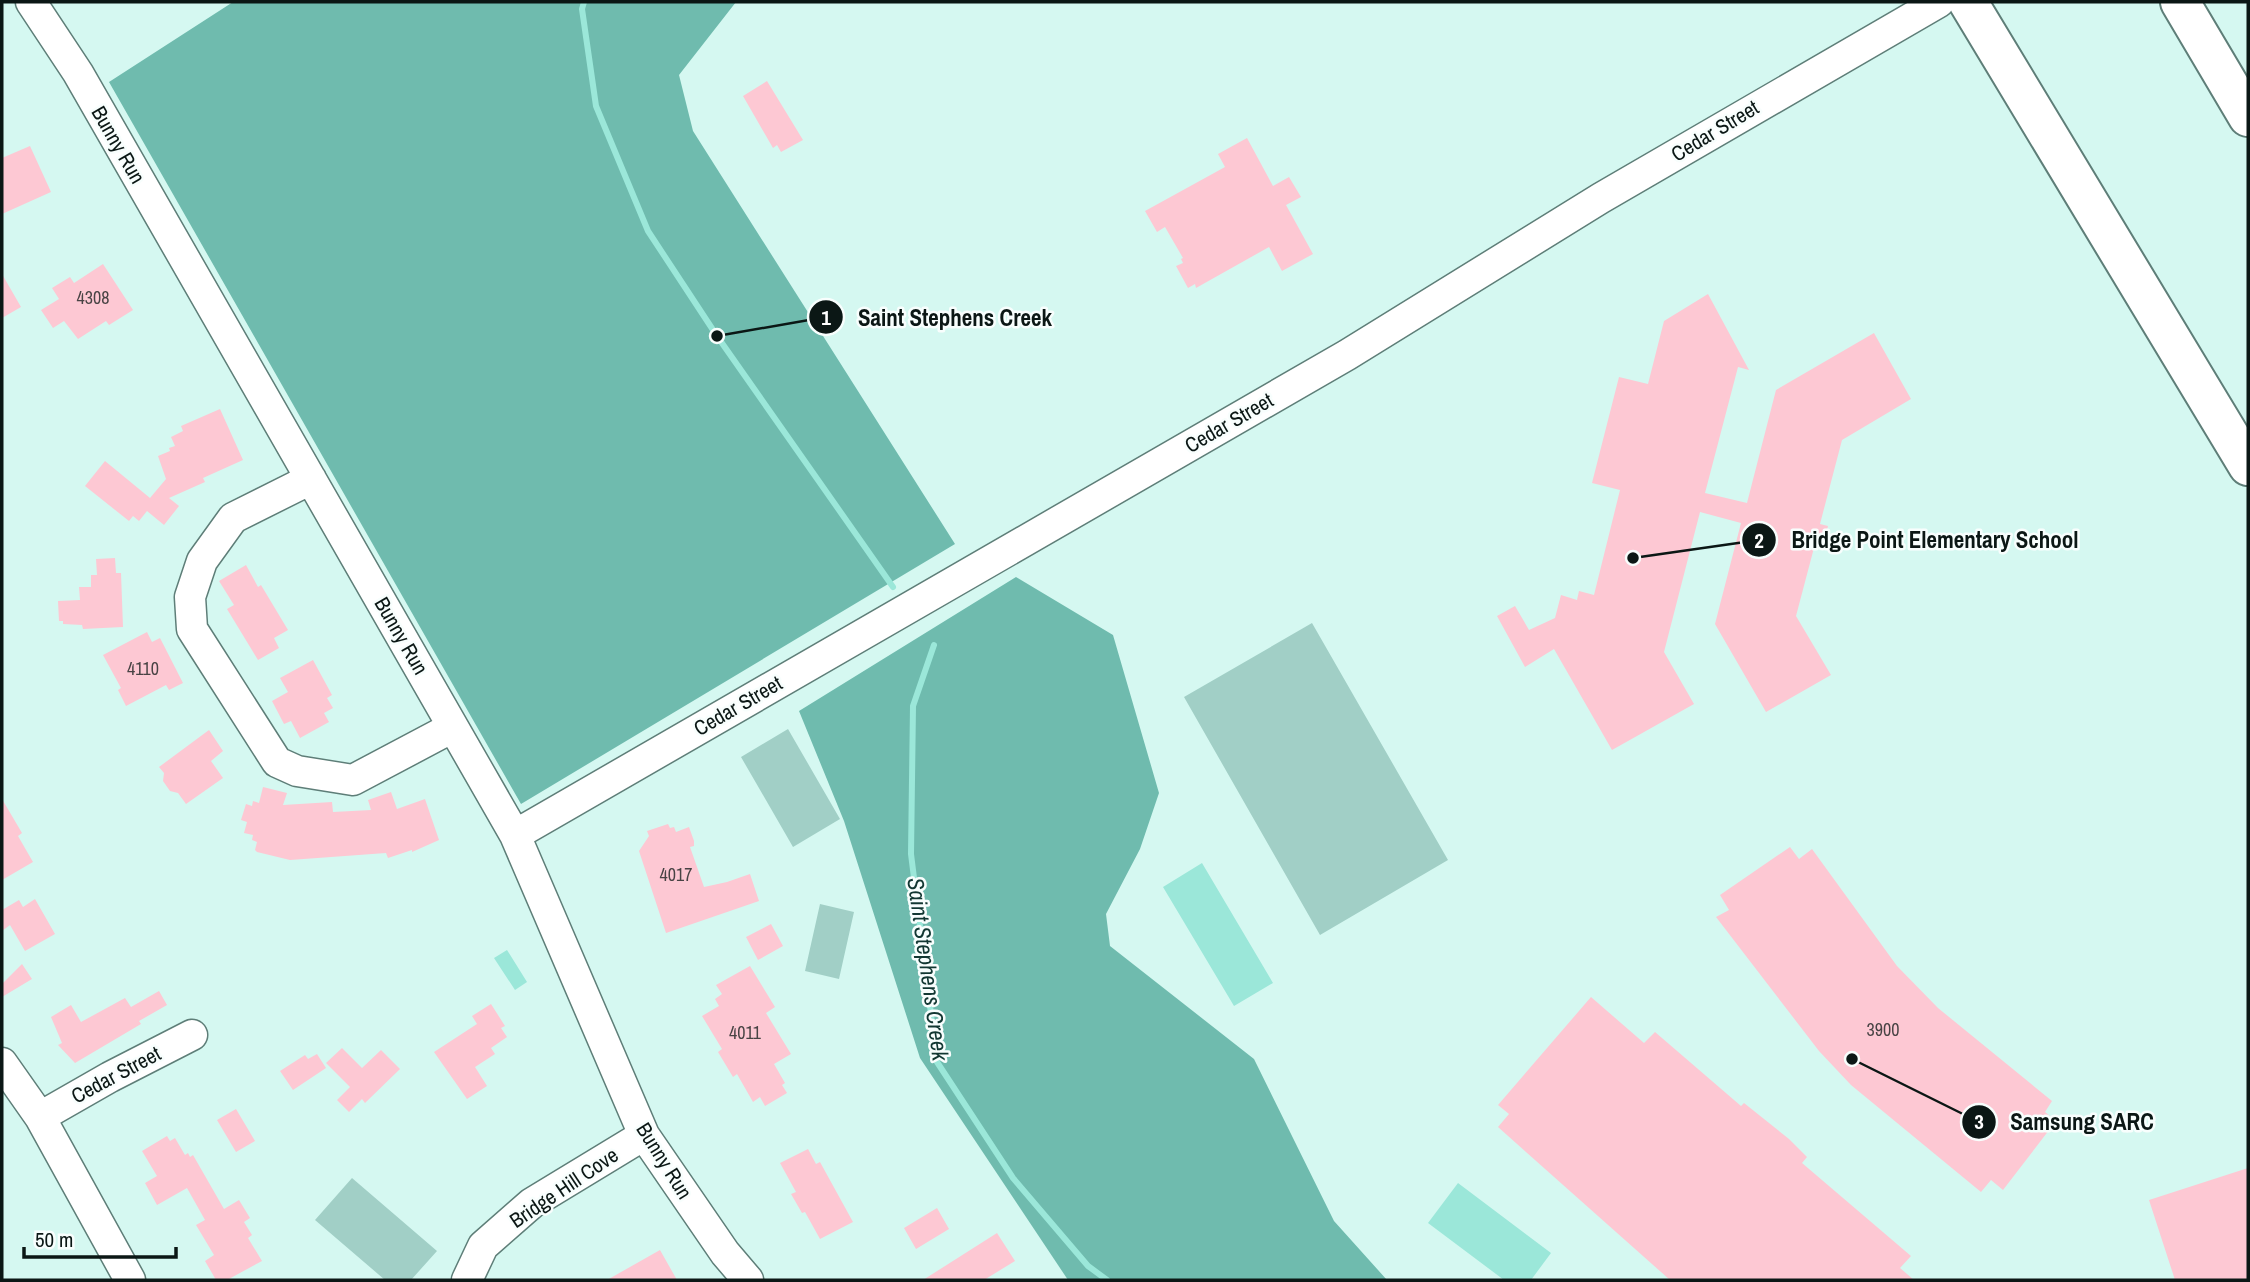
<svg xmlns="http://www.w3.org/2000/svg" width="2250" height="1282" font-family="'Archivo Narrow',sans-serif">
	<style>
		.green { fill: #a1cfc6 }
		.forest { fill: #6fbbae }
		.water { fill: #9be7d9 }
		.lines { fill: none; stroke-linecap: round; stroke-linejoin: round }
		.stream { stroke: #9be7d9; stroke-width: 6 }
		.building { fill: #fdc8d3 }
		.minor-casing { stroke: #5e7e78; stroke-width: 33 }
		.highway-casing { stroke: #5e7e78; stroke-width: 42 }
		.minor { stroke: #fff; stroke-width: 30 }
		.highway { stroke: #fff; stroke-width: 38 }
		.labels { text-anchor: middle; stroke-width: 5; stroke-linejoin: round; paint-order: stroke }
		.number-label { font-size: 18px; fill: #484344 }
		.street-label { font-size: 21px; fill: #0b1715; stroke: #f8fefd }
		.water-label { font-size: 23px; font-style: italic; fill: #123732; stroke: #f8fefd }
		.leader { fill: none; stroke: #0b1715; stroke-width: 2.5 }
		.callout-dot { fill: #0b1715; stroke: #f8fefd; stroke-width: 2.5 }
		.mark-label { font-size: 21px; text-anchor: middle; font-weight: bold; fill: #fff }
		.callout-label { font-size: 23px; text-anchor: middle; font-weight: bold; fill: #0b1715; stroke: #f8fefd; stroke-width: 5; stroke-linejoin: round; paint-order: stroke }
	</style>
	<rect width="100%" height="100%" fill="#d5f8f1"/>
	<path class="green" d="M1312 623 1448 860 1320 935 1184 697Z
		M788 729 840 819 793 847 741 757Z
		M820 904 854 912 839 979 805 971Z
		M352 1178 437 1251 411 1280H385L315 1220Z"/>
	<path class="forest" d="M233 2H736L679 75 693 131 955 544 521 804 109 82Z
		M1016 577 1113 635 1159 793 1140 849 1106 914 1110 946 1254 1059 1334 1221 1387 1280H1068L920 1058 844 821 799 711Z"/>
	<path class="water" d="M1202 863 1273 983 1234 1006 1163 887Z
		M507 950 527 982 515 990 494 958Z
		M1458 1183 1551 1253 1531 1280H1504L1428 1223Z"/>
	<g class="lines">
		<path class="stream" d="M584 2 582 9 596 106 648 231 717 336 893 587
			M934 645 913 706 911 854 937 1062 1013 1178 1088 1266 1107 1280"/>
	</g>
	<path class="building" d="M767 81 803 140 781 152 777 145 773 148 743 96Z
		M1247 138 1273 186 1289 177 1301 197 1286 205 1313 254 1282 271 1269 247 1196 288 1195 284 1188 288 1176 266 1183 263 1181 259 1183 258 1165 227 1157 232 1145 211 1225 167 1218 154Z
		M30 146 51 192 2 214V158Z
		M103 264 133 310 109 325 106 321 78 339 64 321 53 328 41 310 59 299 52 288 70 277 74 283Z
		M2 274 21 307 2 318Z
		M1708 294 1749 370 1738 367 1705 493 1747 503 1776 390 1874 333 1911 399 1842 440 1820 524 1828 526 1823 546 1815 544 1796 616 1831 675 1766 712 1715 624 1741 523 1700 512 1664 652 1694 704 1612 750 1554 649 1525 667 1497 616 1515 606 1529 630 1555 618 1561 595 1577 600 1579 591 1594 595 1620 490 1592 483 1619 377 1648 384 1664 321Z
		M220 409 243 460 203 478 205 482 169 498 179 506 164 525 147 511 139 521 133 516 129 521 85 486 105 461 150 498 166 479 158 456 170 451 169 448 175 446 171 437 183 431 181 426Z
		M115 558 116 573H121L123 627 83 629 82 625 63 624V621H59L58 601 80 600 79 587H91V575H97L96 559Z
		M246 565 258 587 261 585 288 630 274 638 279 648 258 660 227 609 234 605 219 581Z
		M147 632 152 642 160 638 183 683 169 690 166 685 126 706 118 690 121 688 103 655Z
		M313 660 332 695 327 698 333 708 324 713 329 722 300 738 291 721 284 724 272 701 288 692 280 678Z
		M209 730 223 751 211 761 223 778 186 804 178 793 170 791 163 781 164 773 159 767Z
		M263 787 287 793 283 805 332 802 333 812 371 810 368 800 391 792 397 809 425 799 439 840 412 852V850L388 858 386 853 290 860 257 852 255 850 257 842 252 840 253 835 244 833 247 822 241 820 246 804 252 806 253 801 259 803Z
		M2 799 22 833 18 836 33 862 2 880Z
		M668 824 670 828 674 827 676 832 689 827 694 841V846L690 847 704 887 727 882 750 874 759 901 666 933 639 851 649 836 647 831Z
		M1790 847 1799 859 1812 849 1897 966 1938 1008 2052 1101 2045 1112 2056 1121 2003 1190 1991 1180 1981 1192 1851 1085 1819 1051 1716 917 1729 910 1720 895Z
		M35 899 55 934 25 951 10 925 2 931V910L19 900 23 907Z
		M771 924 783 946 758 960 746 937Z
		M22 964 32 979 2 997V984Z
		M750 966 775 1007 766 1013 791 1054 774 1064 785 1083 782 1085 787 1093 765 1106 760 1097 753 1102 737 1074 733 1077 718 1052 722 1049 702 1016 719 1006 715 999 722 994 716 985Z
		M159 991 167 1005 139 1021 141 1024 75 1063 58 1045 62 1043 51 1017 71 1005 81 1022 125 998 131 1007Z
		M1591 997 1644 1043 1655 1032 1741 1106 1744 1103 1789 1139 1807 1157 1802 1163 1911 1256 1900 1268 1914 1280H1670L1498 1127 1509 1114 1498 1105Z
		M491 1004 505 1026 501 1028 507 1037 491 1048 495 1054 475 1067 487 1086 467 1099 434 1052 477 1024 472 1016Z
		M342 1048 362 1068 381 1050 400 1069 365 1103 362 1099 349 1112 337 1100 350 1087 326 1063Z
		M317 1054 326 1068 293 1090 280 1071 305 1055 308 1059Z
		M236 1109 255 1141 236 1152 217 1120Z
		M167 1136 170 1141 175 1138 185 1155 188 1153 190 1157 193 1155 224 1209 239 1200 250 1218 244 1222 252 1235 248 1238 262 1261 227 1280H216L205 1261 214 1255 196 1225 205 1220 187 1188 157 1205 145 1183 157 1176 142 1151Z
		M808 1149 816 1164 820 1162 853 1222 820 1239 805 1212 802 1213 791 1194 796 1192 780 1163Z
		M2248 1168V1280H2175L2149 1200Z
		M937 1208 949 1229 916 1249 904 1228Z
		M997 1233 1015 1261 984 1280H923Z
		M660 1250 677 1280H607Z"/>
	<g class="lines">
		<defs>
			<path id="minor" d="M31 2 78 73 515 835 644 1135 725 1253 748 1280
				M311 479 233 518 202 561 190 597 192 629 277 762 297 771 353 780 453 727
				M515 835 1347 355 1601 198 1939 2
				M2 1063 40 1117 130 1280
				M40 1117 110 1077 192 1035
				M467 1280 483 1246 532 1203 644 1135"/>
			<path id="highway" d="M1968 2 2248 466
				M2180 2 2248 117"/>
		</defs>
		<use href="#minor" class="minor-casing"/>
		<use href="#highway" class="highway-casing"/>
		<use href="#minor" class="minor"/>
		<use href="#highway" class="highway"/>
	</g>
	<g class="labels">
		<g class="number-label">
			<text x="93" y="304">4308</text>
			<text x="143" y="675">4110</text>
			<text x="676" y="881">4017</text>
			<text x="1883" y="1036">3900</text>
			<text x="745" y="1039">4011</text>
		</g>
		<g class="street-label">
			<text transform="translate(1715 131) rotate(-31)" y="7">Cedar Street</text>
			<text transform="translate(118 145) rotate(60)" y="7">Bunny Run</text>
			<text transform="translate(1229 423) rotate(-30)" y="7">Cedar Street</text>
			<text transform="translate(401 636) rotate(60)" y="7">Bunny Run</text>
			<text transform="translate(738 706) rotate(-30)" y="7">Cedar Street</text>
			<text transform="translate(116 1075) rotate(-28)" y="7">Cedar Street</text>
			<text transform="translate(664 1161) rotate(58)" y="7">Bunny Run</text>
			<text transform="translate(564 1188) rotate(-34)" y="7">Bridge Hill Cove</text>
		</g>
		<g class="water-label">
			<text transform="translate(928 969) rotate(82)" y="8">Saint Stephens Creek</text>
		</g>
	</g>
	<path class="leader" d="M717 336L826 317M1633 558L1759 540M1852 1059L1979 1122"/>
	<g class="callout-dot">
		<circle cx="717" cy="336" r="7"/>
		<circle cx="1633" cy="558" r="7"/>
		<circle cx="1852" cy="1059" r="7"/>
		<circle cx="826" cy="317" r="18"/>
		<circle cx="1759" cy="540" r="18"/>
		<circle cx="1979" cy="1122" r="18"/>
	</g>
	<g class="mark-label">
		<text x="826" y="325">1</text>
		<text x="1759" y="548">2</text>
		<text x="1979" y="1129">3</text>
	</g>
	<g class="callout-label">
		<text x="955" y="326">Saint Stephens Creek</text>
		<text x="1935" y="548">Bridge Point Elementary School</text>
		<text x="2082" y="1130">Samsung SARC</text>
	</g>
	<rect width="2250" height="1282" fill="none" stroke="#0b1715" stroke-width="7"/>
	<path d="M24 1247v10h152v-10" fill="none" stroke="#0b1715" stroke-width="3.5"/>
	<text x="35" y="1247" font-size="21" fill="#0b1715" stroke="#f8fefd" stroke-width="5" paint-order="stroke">50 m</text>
</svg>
